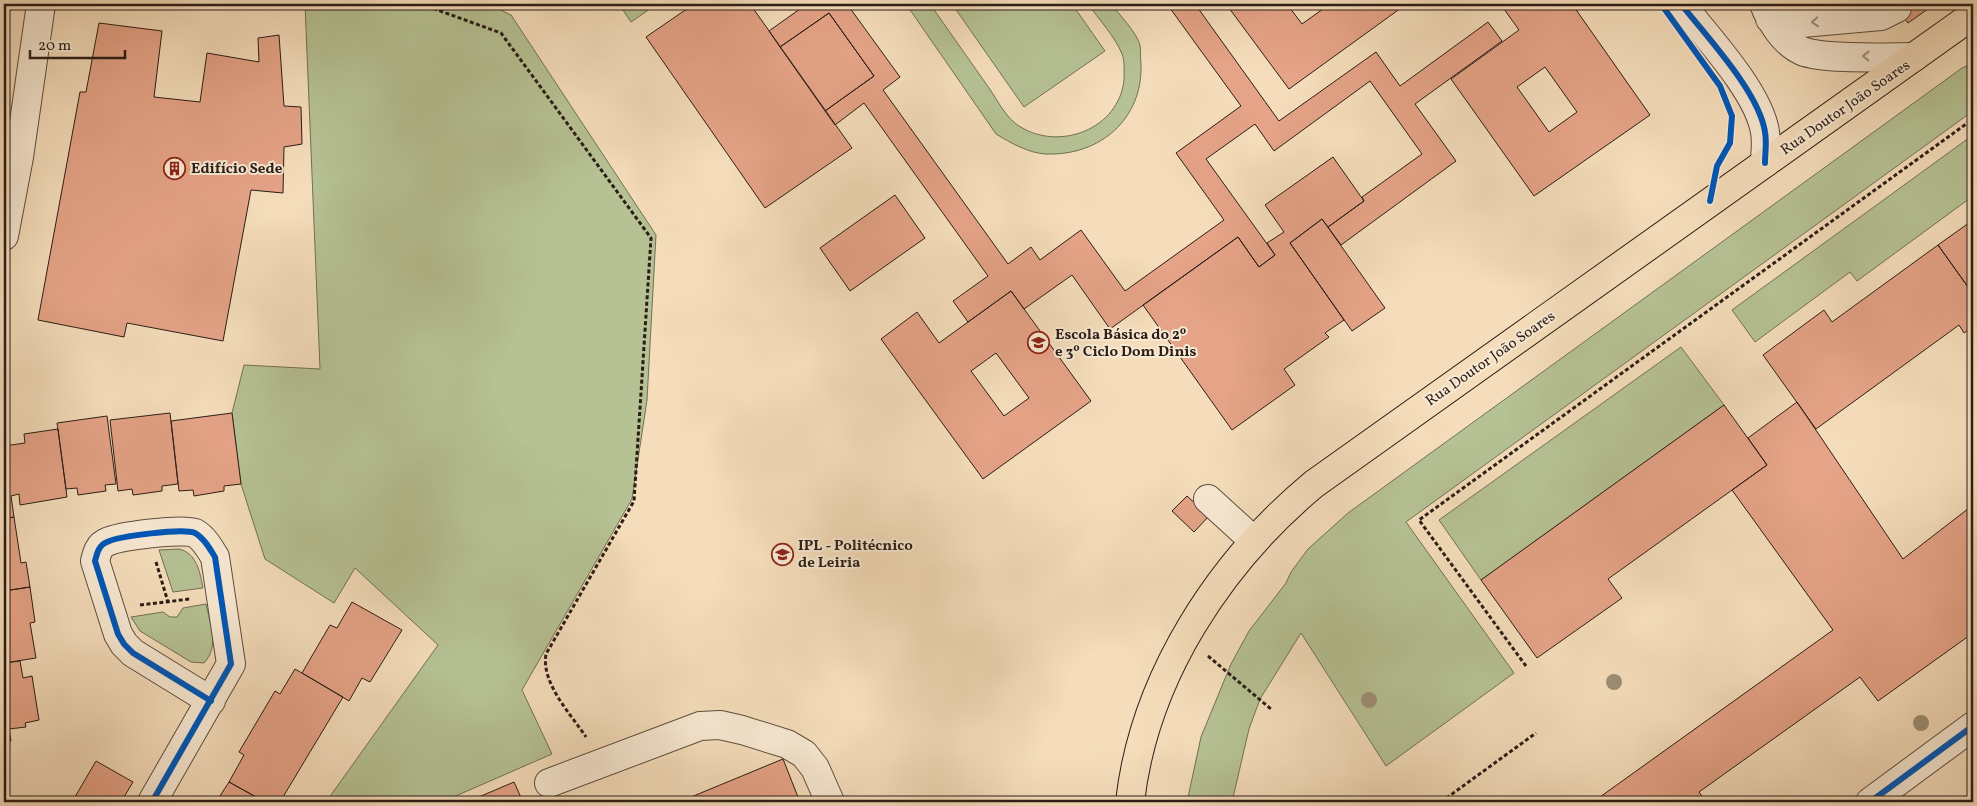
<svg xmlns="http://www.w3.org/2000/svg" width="1977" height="806" font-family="Vollkorn,serif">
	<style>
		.green { fill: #b6c294; stroke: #707055 }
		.building { fill: #e5a387; stroke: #2b1d16; fill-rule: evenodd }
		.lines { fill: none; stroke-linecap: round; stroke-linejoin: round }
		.minor-casing { stroke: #5e4d3f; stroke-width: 30 }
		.major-casing { stroke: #2b1d16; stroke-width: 30 }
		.path { stroke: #2b1d16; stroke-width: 3; stroke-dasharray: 4 2.5; stroke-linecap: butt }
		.minor { stroke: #f8e9d3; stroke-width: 28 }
		.major { stroke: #f5ddbb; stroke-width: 28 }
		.cycleway-casing { stroke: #f8e9d3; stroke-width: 9 }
		.cycleway { stroke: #0057b8; stroke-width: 6 }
		.tree { fill: #9d8f75 }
		.oneway { stroke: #9c8d7e }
		.labels { text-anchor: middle; stroke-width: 4; stroke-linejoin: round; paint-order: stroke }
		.street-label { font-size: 15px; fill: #2b1d16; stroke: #f8e9d3 }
		.poi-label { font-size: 15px; font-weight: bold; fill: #2b1d16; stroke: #f8e9d3; text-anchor: start }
	</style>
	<rect width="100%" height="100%" fill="#f5ddbb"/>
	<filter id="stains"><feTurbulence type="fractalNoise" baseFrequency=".004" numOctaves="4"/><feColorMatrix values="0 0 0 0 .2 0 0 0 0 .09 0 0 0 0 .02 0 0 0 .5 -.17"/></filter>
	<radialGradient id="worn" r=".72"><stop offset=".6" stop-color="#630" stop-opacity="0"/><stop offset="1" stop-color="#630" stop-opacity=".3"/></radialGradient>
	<path class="green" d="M305 4H488L511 15 656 235 647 400 632 499 522 690 552 754 442 802H326L438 645 355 568 334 603 265 559 241 484 232 413 244 365 320 369Z
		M619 4H657L631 22Z
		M906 4H930C950 32 969 60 989 88 998 101 1006 118 1019 126 1059 152 1119 129 1124 80 1124 72 1125 61 1122 54 1116 38 1098 18 1088 4H1111C1119 14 1137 33 1140 45 1141 50 1140 58 1141 64 1143 119 1100 156 1046 154 1028 153 1011 143 996 134Z
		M952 4H1072L1105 51 1024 107Z
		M1973 63V111L1406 522 1514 673 1386 766 1301 633 1260 699 1249 729 1232 802H1187L1201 737 1231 664 1249 631 1286 583 1291 572 1308 549 1348 513 1962 68Z
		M1973 135V196L1857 281 1850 272 1755 342 1732 310Z
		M1681 347 1724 405 1481 580 1439 520Z
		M179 549C197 553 200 573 203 588L173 592 159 550Z
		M206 604C210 624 220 646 204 663L191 662 140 631 131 617 163 612 170 617H177L183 608Z"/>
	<path class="building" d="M694 4H750L852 148 765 208 646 37Z
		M807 4H847L900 77 883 90 1008 264 1031 247 1040 260 1081 230 1125 291 1224 220 1176 153 1241 106 1167 4H1195L1279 121 1376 52 1400 86 1488 22 1502 41 1415 104 1456 161 1341 245 1328 227 1364 201 1362 197 1422 154 1370 81 1274 151 1255 124 1206 159 1275 255 1259 267 1238 237 1110 329 1072 275 1024 309 1011 291 968 322 953 301 988 276 864 103 835 125 825 111 874 76 829 13 780 47 769 31Z
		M1226 4H1287L1302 24 1327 6 1325 4H1398L1401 8 1289 89Z
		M1511 4H1572L1650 115 1534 196 1451 79 1519 30 1504 9ZM1545 67 1577 112 1549 132 1517 87Z
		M1894 4H1935L1908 23Z
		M829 13 874 76 825 111 780 47Z
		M99 23 162 31 154 97 200 102 207 53 259 62 258 38 279 35 284 106 301 107 302 144 284 147 283 193 251 190 223 341 127 323 124 337 38 320 80 92H86Z
		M1333 157 1364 201 1328 227 1322 219 1290 243 1344 320 1325 333 1329 337 1284 369 1295 385 1232 430 1143 305 1238 237 1259 267 1275 255 1267 243 1284 232 1265 205Z
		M895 195 925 238 850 291 820 248Z
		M1322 219 1385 308 1352 331 1290 243Z
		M1973 220V294L1938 245Z
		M1938 245 1973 294V326L1964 333 1959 325 1816 429 1763 355 1824 310 1832 322Z
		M1011 291 1091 401 983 479 881 339 917 312 939 343ZM996 353 1029 398 1004 416 971 371Z
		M1797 402 1903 559 1973 505V633L1878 701 1860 677 1699 792 1706 802H1593L1833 630 1732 490 1767 465 1748 438Z
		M1724 405 1767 465 1608 579 1622 598 1537 658 1481 580Z
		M170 413 178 484 162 486V491L133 495 132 489 118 491 110 420Z
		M232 413 241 484 224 486V491L194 496 193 490 179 491 171 421Z
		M107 416 116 484 105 485 106 491 78 495 77 488 66 489 57 423Z
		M58 429 67 497 20 505 19 494 11 496 14 517 4 519V446L25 443 24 434Z
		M1187 496 1209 516 1194 532 1172 511Z
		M14 517 21 563 26 562 30 587 4 591V519Z
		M30 587 35 622 30 623 36 658 4 663V591Z
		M352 602 402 630 370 682 362 678 349 701 302 673 330 625 337 628Z
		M20 661 23 678 32 676 39 720 25 723 26 727 9 729 11 741 4 743V663Z
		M295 669 343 697 280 802H265L229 782 244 755 239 752 275 691 280 694Z
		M783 759 800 802H679Z
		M96 761 133 782 121 802H72Z
		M229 782 265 802H216Z
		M514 782 523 802H467Z"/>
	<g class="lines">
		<defs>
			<path id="minor" d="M1681 4C1706 36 1759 92 1765 132 1767 142 1765 153 1765 163
				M1764 4C1771 22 1784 43 1802 51 1824 60 1888 57 1914 57
				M1770 19 1791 24 1881 16 1897 8
				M4 236 19 157 41 4
				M1208 499 1254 541
				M549 783 700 726 720 725 742 730 787 744 804 754 815 768 830 802
				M152 802 231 664 215 557C210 549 204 538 195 533 183 528 119 536 107 542 99 545 97 553 95 561L118 634 124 644 133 653 211 701
				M1870 802 1973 726"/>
			<path id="major" d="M1130 802C1144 678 1219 563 1314 484L1973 15"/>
		</defs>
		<use href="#minor" class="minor-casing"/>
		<use href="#major" class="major-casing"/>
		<path class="path" d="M421 4 501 33 651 238 634 501 546 654C541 683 570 713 586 737
			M156 562 168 602
			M140 605 190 599
			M1208 656 1271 709
			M1526 666 1419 520 1973 119
			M1441 802 1536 733"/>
		<use href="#minor" class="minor"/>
		<use href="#major" class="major"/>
		<defs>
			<path id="cycleway" d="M1661 4 1720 86 1732 116 1730 143 1717 166 1710 201
				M1681 4C1706 36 1759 92 1765 132 1767 142 1765 153 1765 163
				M152 802 231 664 215 557C210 549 204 538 195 533 183 528 119 536 107 542 99 545 97 553 95 561L118 634 124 644 133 653 211 701
				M1870 802 1973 726"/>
		</defs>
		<use href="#cycleway" class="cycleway-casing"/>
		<use href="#cycleway" class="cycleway"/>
	</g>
	<g class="tree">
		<circle cx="1614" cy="682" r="8"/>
		<circle cx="1369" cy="700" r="8"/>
		<circle cx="1921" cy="723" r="8"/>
	</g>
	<defs><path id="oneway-chevron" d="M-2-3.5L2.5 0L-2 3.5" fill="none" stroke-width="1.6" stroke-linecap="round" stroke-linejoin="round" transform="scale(1.25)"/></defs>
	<g class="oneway">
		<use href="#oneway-chevron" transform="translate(1815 22) rotate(175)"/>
		<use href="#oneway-chevron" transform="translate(1866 56) rotate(-179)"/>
	</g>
	<defs>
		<symbol id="building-ring" viewBox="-11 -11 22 22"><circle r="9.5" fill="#f8e9d3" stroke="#8f2418" stroke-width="1.5"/><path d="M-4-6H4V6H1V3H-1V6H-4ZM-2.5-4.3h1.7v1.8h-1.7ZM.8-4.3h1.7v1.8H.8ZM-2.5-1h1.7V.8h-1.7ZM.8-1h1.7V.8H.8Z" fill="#8f2418"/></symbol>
		<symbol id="school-ring" viewBox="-11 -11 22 22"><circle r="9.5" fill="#f8e9d3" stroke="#8f2418" stroke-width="1.5"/><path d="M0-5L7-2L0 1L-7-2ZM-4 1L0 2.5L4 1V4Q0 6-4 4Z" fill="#8f2418"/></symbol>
		<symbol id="university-ring" viewBox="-11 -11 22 22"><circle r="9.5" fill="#f8e9d3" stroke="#8f2418" stroke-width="1.5"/><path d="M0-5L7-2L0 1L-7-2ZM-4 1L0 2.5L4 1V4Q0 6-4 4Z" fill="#8f2418"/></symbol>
	</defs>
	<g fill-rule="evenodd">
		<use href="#building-ring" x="162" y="156" width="25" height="25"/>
		<use href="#school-ring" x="1026" y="330" width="25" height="25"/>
		<use href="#university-ring" x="770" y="542" width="25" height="25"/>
	</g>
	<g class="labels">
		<g class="street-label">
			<text transform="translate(1845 107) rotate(-35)" y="5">Rua Doutor João Soares</text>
			<text transform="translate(1490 358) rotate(-35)" y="5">Rua Doutor João Soares</text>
		</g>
		<g class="poi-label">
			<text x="191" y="173">Edifício Sede</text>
			<text x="1055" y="339">Escola Básica do 2º<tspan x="1055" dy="17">e 3º Ciclo Dom Dinis</tspan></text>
			<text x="798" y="550">IPL - Politécnico<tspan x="798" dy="17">de Leiria</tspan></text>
		</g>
	</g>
	<rect width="1977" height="806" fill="none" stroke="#f5ddbb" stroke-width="20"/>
	<rect x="5" y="5" width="1967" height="796" fill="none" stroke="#2b1d16" stroke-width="2.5"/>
	<rect x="10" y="10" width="1957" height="786" fill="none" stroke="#2b1d16"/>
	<path d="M30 50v8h95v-8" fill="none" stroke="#2b1d16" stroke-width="2.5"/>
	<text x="38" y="50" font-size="15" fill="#2b1d16" stroke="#f8e9d3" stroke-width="4" paint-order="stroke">20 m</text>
	<rect width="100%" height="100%" filter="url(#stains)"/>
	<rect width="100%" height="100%" fill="url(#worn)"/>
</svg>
